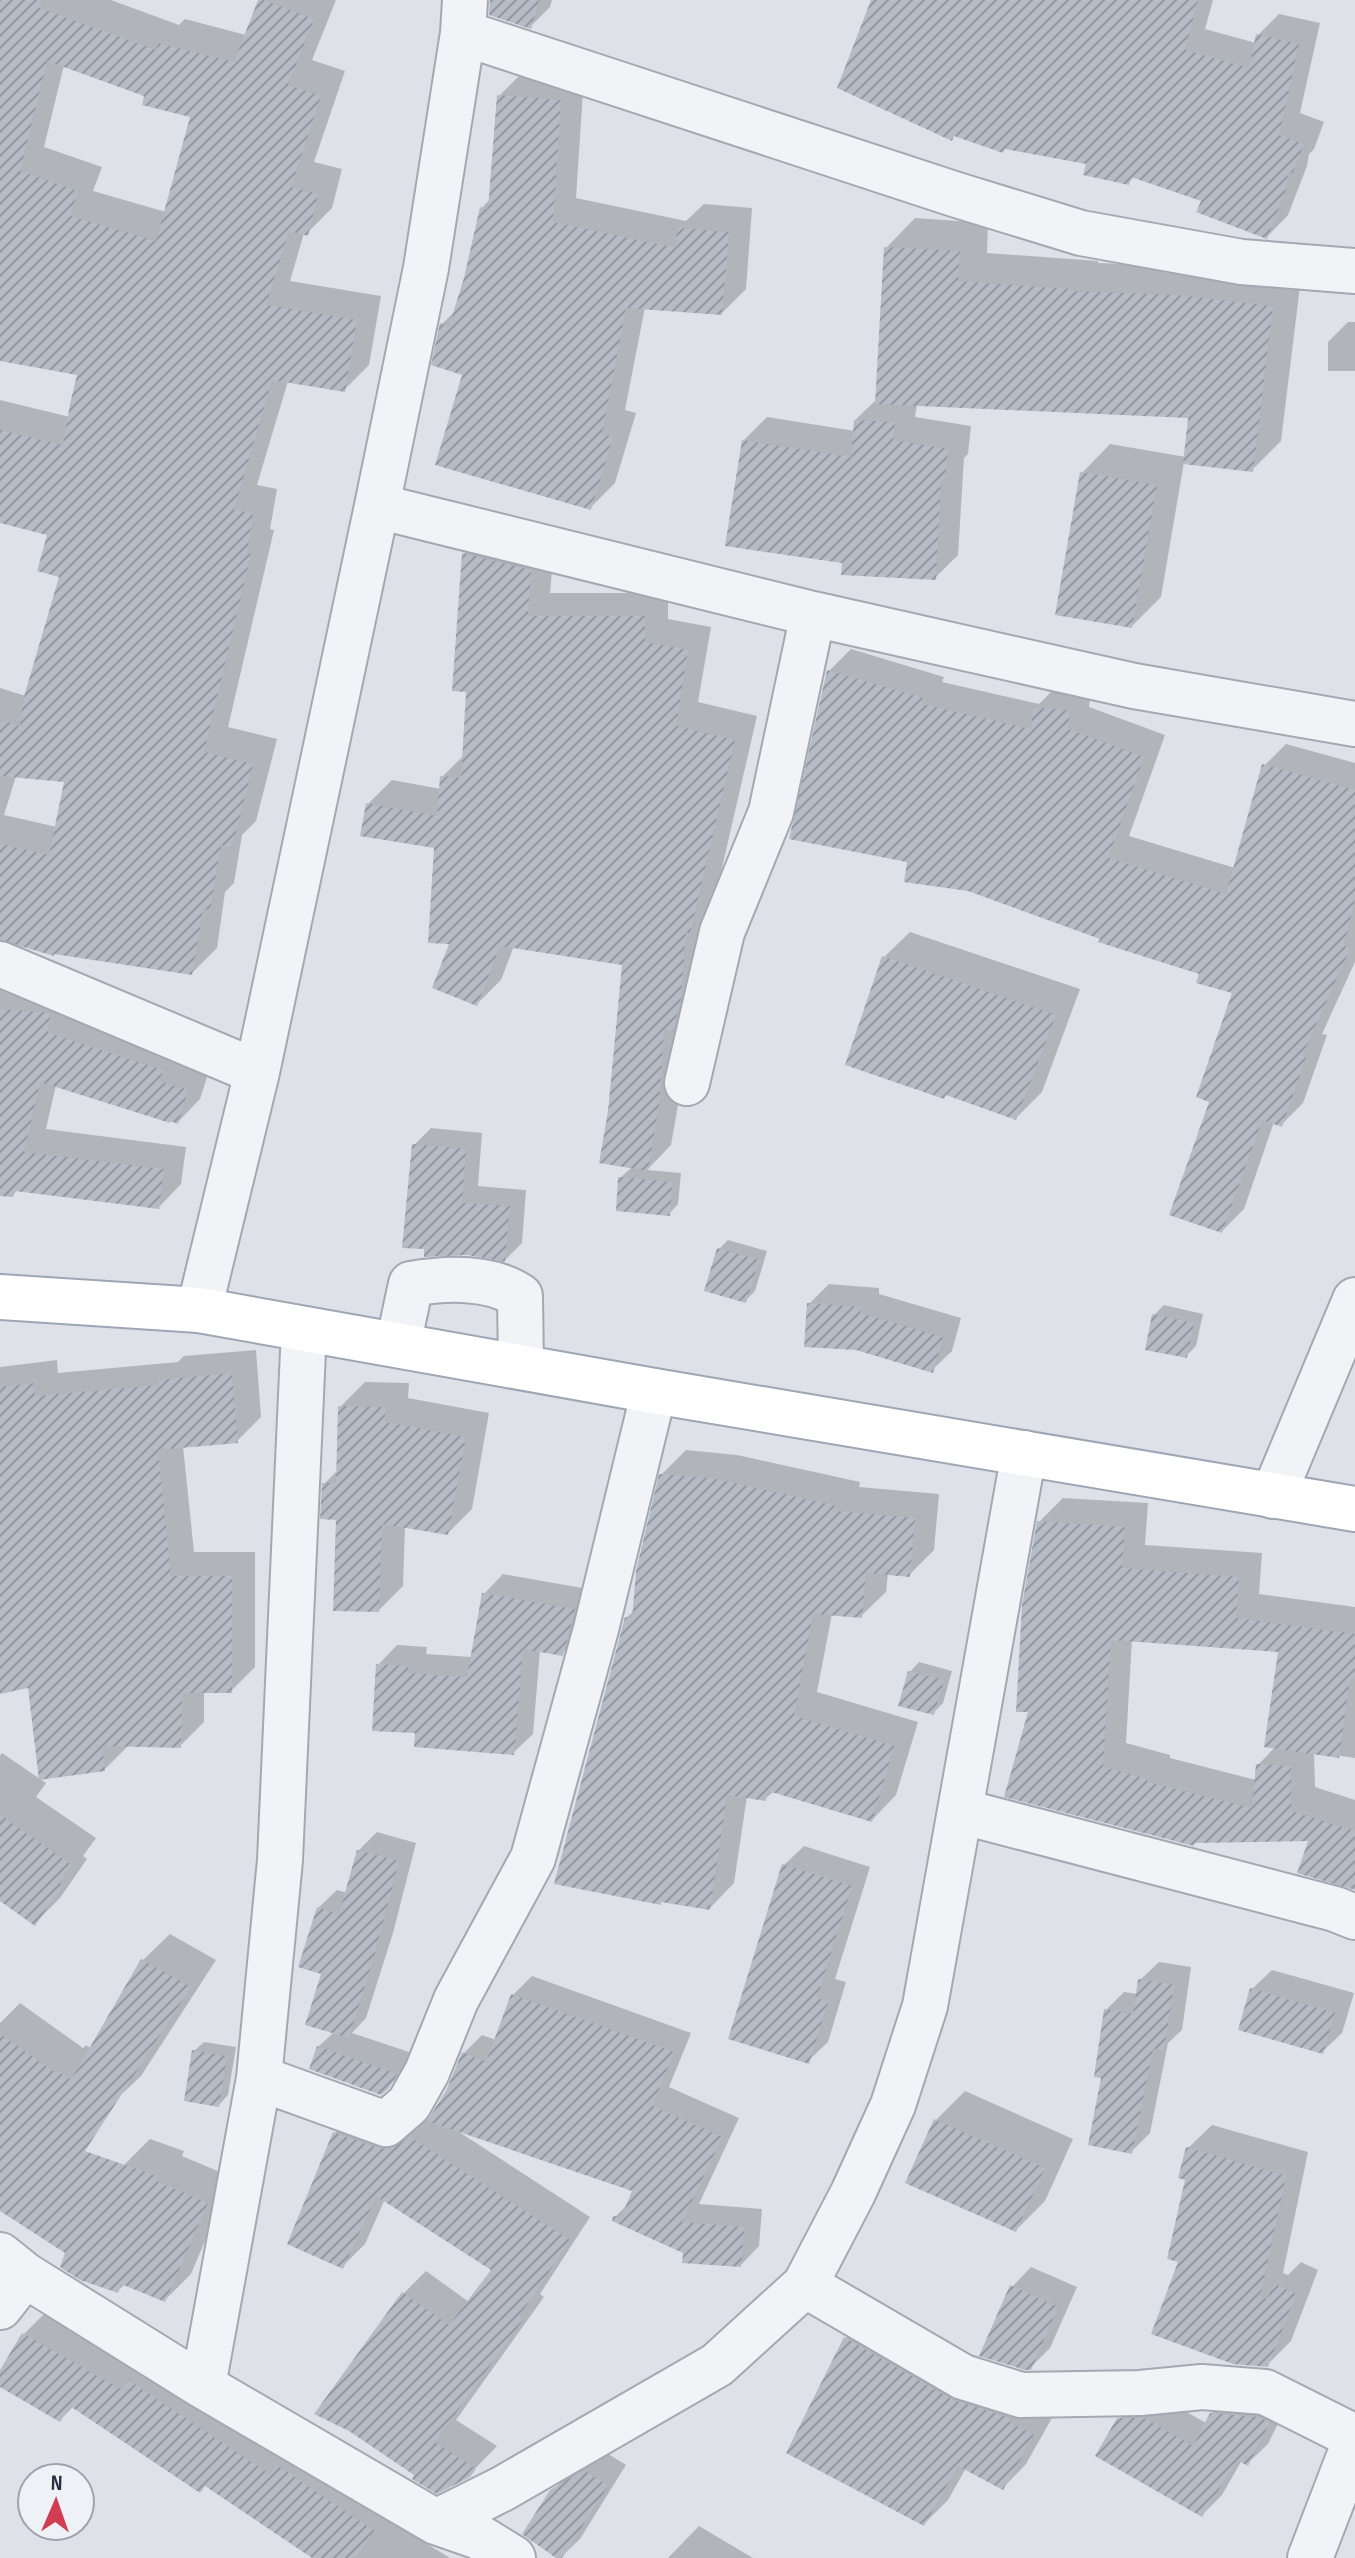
<svg xmlns="http://www.w3.org/2000/svg" width="1355" height="2558" font-family="'Sofia Sans Condensed',sans-serif">
	<style>
		.shadow { fill: #0003; fill-rule: evenodd }
		.building { fill: url(#building-hatch); fill-rule: evenodd }
		.lines { fill: none; stroke-linecap: round; stroke-linejoin: round }
		.minor-casing { stroke: #a3a9b2; stroke-width: 48 }
		.major-casing { stroke: #9da6b4; stroke-width: 48 }
		.minor { stroke: #f1f3f6; stroke-width: 44 }
		.major { stroke: #fff; stroke-width: 44 }
	</style>
	<defs>
		<pattern id="building-hatch" width="6" height="6" patternUnits="userSpaceOnUse" patternTransform="scale(2)"><rect width="6" height="6" fill="#b5bbc5"/><path d="M-1 1l2-2M0 6l6-6M5 7l2-2" fill="none" stroke="#9398a1"/></pattern>
	</defs>
	<rect width="100%" height="100%" fill="#dee2e8"/>
	<path class="shadow" d="M0 0H111L179 25 185 19 246 35 260 0H336L312 60 345 71 314 162 342 169 332 208 307 233H304L290 281 381 296 369 365 344 390 288 381 257 485 277 489 270 529 274 530 228 727 277 739 256 821 242 835 234 883 225 892 217 948 192 973 0 937V688L26 696 62 575 49 533 0 521V400L70 417 80 373 0 359ZM64 65 147 95 193 115 166 212 93 191 102 167 44 147ZM16 776 66 780 57 827 4 815Z
		M490 0H552L550 7 530 27Z
		M873 0H1213L1205 29 1256 43 1258 35 1279 14 1320 23 1300 113 1324 122 1314 149 1309 154 1307 166 1288 215 1267 237 1204 200 1135 176 1128 183 1088 163Z
		M523 72 584 76 576 198 686 221 704 204 752 208 746 289 722 313 645 307 625 410 636 413 615 483 590 508 464 373 442 324 456 310 482 208 491 198 499 96Z
		M915 218 988 223 987 253 1098 261V263L1207 267 1301 278 1281 441 1252 470 1184 462 1161 597 1132 626 1082 473 1110 444 1186 457 1191 416 917 404 915 417 971 426 968 454 964 458 958 555 935 578 844 561 743 441 767 417 855 431V420L877 399 886 248Z
		M1348 322H1355V371H1328V342Z
		M488 530 554 547 550 593H668V619L711 627 698 702 757 716 713 907 671 1145 647 1170 681 1173 678 1204 669 1214 620 1178 632 1167 610 1111 625 964 514 946 501 980 477 1004 452 942 436 847 368 804 392 780 441 789 442 777 465 754 468 690 464 554Z
		M851 649 944 677 942 682 1039 704 1057 686 1091 690 1089 707 1165 735 1129 836 1235 868 1264 766 1286 744 1355 763V962L1322 1034 1327 1035 1303 1103 1281 1125 1274 1122 1244 1209 1222 1231 1212 1100 1235 992 1202 973 1102 937 910 860 829 671Z
		M910 932 1080 989 1042 1092 1016 1118 947 1094 884 957Z
		M0 985 210 1068 200 1099 178 1122 56 1085 46 1129 186 1147 181 1184 159 1207 18 1189 13 1195 0 1192Z
		M431 1128 482 1133 478 1186 526 1190 522 1243 505 1260 468 1253 414 1145Z
		M728 1240 767 1251 755 1291 745 1301 719 1249Z
		M829 1284 879 1288V1294L961 1318 952 1351 932 1370 809 1304Z
		M1164 1305 1203 1314 1196 1346 1186 1356 1154 1315Z
		M256 1350 261 1417 237 1441 183 1446 194 1552H255V1667L231 1691H204V1722L180 1746 129 1745 104 1770 30 1686 0 1692V1367L57 1360 58 1373 178 1362 184 1356Z
		M365 1382 409 1383 408 1398 489 1413 472 1509 448 1533 405 1526 403 1586 379 1610 324 1484 339 1469 340 1407Z
		M686 1450 737 1455 860 1482 859 1487 939 1494 934 1550 909 1575 888 1573 886 1592 861 1616 832 1614 817 1692 918 1722 896 1795 872 1820 774 1791 765 1799 747 1796 734 1883 710 1908 626 1618 635 1610 661 1475Z
		M1063 1498 1148 1503 1145 1545 1262 1553 1259 1594 1355 1607V1758L1314 1752 1315 1787 1355 1800V1888L1311 1839 1196 1841 1030 1710 1039 1522ZM1132 1639 1280 1650 1276 1746 1258 1765 1256 1780 1170 1758V1755L1126 1743Z
		M503 1574 594 1590 582 1634 562 1654 540 1650 533 1734 513 1753 417 1731 378 1665 397 1645 427 1647 426 1654 472 1657 484 1594Z
		M919 1662 952 1671 943 1703 933 1713 910 1672Z
		M2 1753 46 1783 36 1797 96 1838 83 1856 87 1859 60 1898 35 1923 0 1899V1756Z
		M377 1832 416 1843 393 1933 366 2018 352 2033 415 2054 409 2066 388 2087 318 2047 334 2032 323 1973 318 1908 337 1890 347 1893 358 1851Z
		M804 1846 870 1867 835 1979 846 1982 828 2042 808 2061 784 1865Z
		M170 1934 216 1960 141 2076 0 2209V2023L20 2003 83 2048 86 2045 92 2049 143 1960Z
		M1159 1962 1191 1967 1182 2030 1168 2043 1150 2133 1131 2152 1103 2076 1106 2010 1124 1992 1138 1994 1140 1980Z
		M1272 1970 1354 1993 1342 2033 1322 2052 1252 1989Z
		M532 1976 691 2033 669 2087 739 2118 699 2204 762 2209 759 2246 741 2265 685 2251 615 2217 628 2204 635 2190 456 2130 590 2217 540 2294 544 2297 456 2420 497 2446 469 2475 437 2491 404 2293 426 2271 469 2302 494 2269 385 2199 365 2244 342 2267 290 2243 335 2133 357 2110 414 2127 433 2116 448 2092 464 2053 482 2035 496 2040 513 1995Z
		M204 2042 236 2047 228 2095 219 2105 194 2051Z
		M965 2091 1073 2139 1045 2201 1016 2230 908 2182 936 2120Z
		M1212 2125 1308 2152 1283 2273 1288 2275 1301 2262 1318 2270 1291 2341 1267 2365 1181 2260 1188 2148Z
		M150 2139 184 2151 182 2156 232 2177 191 2274 165 2300 125 2284 118 2291 124 2165Z
		M1031 2267 1077 2287 1050 2348 1030 2368 1012 2287Z
		M44 2314 142 2369 450 2558H316L206 2484 74 2406 60 2420 0 2384V2374L24 2334Z
		M869 2314 1056 2411 1026 2464 1003 2488 966 2468 948 2500 924 2524 789 2452 846 2338Z
		M1231 2394 1288 2403 1268 2444 1248 2463 1242 2460 1222 2495 1202 2515 1119 2420 1139 2400 1164 2399 1206 2423 1211 2414Z
		M605 2452 626 2465 580 2539 560 2558 551 2492 572 2471Z
		M699 2526 753 2558H668Z"/>
	<path class="building" d="M0 0H42L39 8 156 50 158 43 234 62 258 0H263L314 19 288 85 321 96 291 187 318 194 308 236 289 231 266 305 357 320 345 392 272 380 234 510 253 513 247 553 251 554 204 752 253 764 232 848 221 845 210 910 203 909 192 975 54 954V956L0 940V844L49 855 64 782 0 776V720L20 726 23 700 59 577 37 571 47 535 0 523V430L63 445 70 404 77 375 0 361ZM47 61 144 96 142 105 190 117 156 241 70 216 78 191 20 171Z
		M490 0H539L531 29 489 15Z
		M871 0H1198L1185 50 1249 68 1256 34 1299 44 1279 135 1304 144 1293 173 1288 172 1286 189 1267 239 1196 212 1201 201 1131 177 1129 185 1083 175 1086 164 1005 149 1003 153 954 136 952 141 837 88Z
		M497 95 561 100 553 222 676 248 677 228 729 232 722 315 626 308 602 434 613 437 591 510 435 465 462 375 431 365 440 323 449 326 464 278 480 207 488 209Z
		M884 247 960 251 958 281 1070 289V291L1177 295 1273 306 1253 472 1183 464 1188 418 875 404Z
		M854 420 895 422 893 440 948 449 945 480 941 479 936 580 841 575 842 563 725 546 742 440 851 457Z
		M1080 472 1157 485 1132 628 1055 615Z
		M462 553 531 570 528 616H645V642L688 650 676 726 735 740 690 933 686 932 681 999 673 1031 664 1030 659 1104 648 1171 599 1163 608 1111 622 965 500 946 477 1006 432 988 449 944 428 943 434 848 360 836 366 803 437 816 440 776 461 778 466 692 452 691Z
		M827 670 923 698 922 704 1031 729 1033 707 1070 711 1068 729 1144 757 1108 858 1226 894 1262 764 1355 790V899L1344 946 1350 949 1302 1056 1306 1057 1282 1127 1262 1120 1222 1233 1169 1215 1209 1102 1196 1097 1232 993 1196 983 1199 974 1098 942 1100 939 968 891 904 882 907 862 789 839Z
		M882 956 1056 1015 1016 1120 946 1095 944 1099 845 1065Z
		M0 1009 50 1013 48 1033 163 1070 159 1081 188 1090 178 1124 170 1121V1123L40 1082 24 1152 164 1169 159 1209 15 1191 13 1197 0 1196Z
		M412 1144 466 1149 462 1203 510 1206 505 1262 468 1255 424 1257V1249L402 1248Z
		M618 1177 672 1182 670 1216 616 1211Z
		M717 1248 759 1260 746 1303 704 1291Z
		M807 1303 861 1307 860 1313 943 1337 933 1373 856 1350 804 1347Z
		M1152 1314 1194 1323 1187 1358 1145 1350Z
		M232 1373 238 1443 158 1450 171 1576H232V1693H182L181 1748 102 1746 105 1771 39 1780 28 1688 0 1694V1387L33 1383 35 1396 159 1385 158 1380Z
		M338 1406 385 1407V1422L466 1437 448 1535 382 1524 379 1612 333 1611 336 1520 320 1519 322 1483H336Z
		M659 1474 711 1478 837 1506 836 1511 915 1518 910 1577 866 1573 862 1618 813 1614 794 1716 894 1746 872 1822 768 1791 766 1801 727 1795 710 1910 661 1902V1905L554 1884 625 1617 632 1619 636 1571Z
		M1037 1521 1125 1527 1122 1568 1239 1577 1236 1618 1355 1634V1679L1350 1678 1339 1758 1264 1747 1278 1652 1111 1640 1103 1767 1147 1779V1782L1252 1808 1256 1764 1291 1766V1811L1355 1831V1890L1297 1873 1308 1841 1195 1843 1194 1846 1004 1797 1028 1712H1016L1022 1605Z
		M482 1593 575 1609 563 1656 523 1649 514 1755 414 1747 415 1733 372 1731 376 1664 408 1666V1673L467 1677Z
		M908 1671 944 1680 934 1715 898 1706Z
		M0 1815 72 1865 59 1882 63 1885 35 1926 0 1901Z
		M357 1850 399 1861 375 1953 349 2038 305 2025 321 1974 298 1967 317 1907 339 1914Z
		M782 1864 852 1886 817 1998 828 2002 809 2064 728 2039Z
		M141 1959 191 1987 85 2151 159 2177 158 2182 208 2203 165 2302 121 2284 118 2293 80 2280 60 2267 65 2253 0 2211V2034L56 2073 57 2071 71 2080Z
		M1138 1979 1174 1985 1164 2050 1153 2049 1132 2154 1088 2145 1101 2078 1094 2077 1104 2009 1133 2014Z
		M1250 1988 1335 2013 1323 2054 1238 2030Z
		M511 1994 674 2052 652 2106 722 2137 682 2222 744 2227 741 2267 682 2263 683 2253 612 2221 613 2216 621 2217 632 2191 427 2121 446 2091 462 2052 486 2062Z
		M317 2046 397 2074 389 2088 381 2095 309 2069Z
		M192 2050 227 2056 219 2107 184 2101Z
		M934 2119 1045 2168 1016 2232 905 2183Z
		M333 2132 377 2148 390 2149 410 2137 570 2240 519 2317 523 2320 435 2442 476 2469 470 2477 437 2494 412 2479 414 2475 349 2431 314 2414 402 2292 449 2325 491 2270 376 2196 343 2269 287 2244Z
		M1186 2147 1286 2176 1260 2297 1267 2299 1275 2284 1296 2294 1268 2367 1233 2364 1151 2334 1178 2262 1167 2259 1185 2180 1178 2178Z
		M1010 2285 1058 2307 1031 2370H1025L979 2356Z
		M22 2333 122 2390 128 2380 256 2465 270 2474 277 2465 374 2531 355 2558H312L205 2486 200 2493 70 2406 60 2422 0 2387V2370Z
		M844 2337 951 2399 1010 2418 1009 2422 1034 2435 1003 2490 958 2466 924 2526 786 2453Z
		M1210 2413 1258 2417 1270 2422 1248 2466 1237 2460 1202 2517 1095 2456 1117 2418H1144L1193 2446Z
		M584 2470 608 2486 562 2558H556L522 2534 550 2490Z"/>
	<g class="lines">
		<defs>
			<path id="minor" d="M463 33 957 195 1081 233 1242 262 1355 271
				M377 506 813 614 1134 686 1355 724
				M0 964 257 1072
				M687 1083 722 932 771 812 813 614
				M199 1310 257 1072 377 506 426 268 463 33 465 0
				M398 1345 411 1284C445 1278 490 1276 520 1296L521 1367
				M1273 1496 1355 1300
				M960 1811 1335 1909 1355 1917
				M259 2078 386 2124 409 2104 427 2072 456 2000 533 1858 596 1629 654 1391
				M0 2255 25 2275 203 2386 436 2522 479 2537 513 2558
				M805 2285 963 2377 1021 2395 1140 2393 1202 2387 1265 2392 1355 2437
				M0 2307 25 2275
				M203 2386 259 2078 280 1860 304 1329
				M436 2522 502 2489 717 2365 805 2285 853 2193 893 2105 925 2006 1024 1453
				M1310 2558 1355 2441"/>
			<path id="major" d="M0 1297 199 1310 654 1391 1355 1509"/>
		</defs>
		<use href="#minor" class="minor-casing"/>
		<use href="#major" class="major-casing"/>
		<use href="#minor" class="minor"/>
		<use href="#major" class="major"/>
	</g>
	<g transform="translate(56 2502) rotate(2)"><circle r="38" fill="#eef1f6" stroke="#9ea3ad" stroke-width="2"/>
	<path d="M0-6L14 30L0 20L-14 30Z" fill="#d23e51"/>
	<text y="-12" font-size="22" font-weight="bold" text-anchor="middle" fill="#272f40">N</text>
	</g>
</svg>
